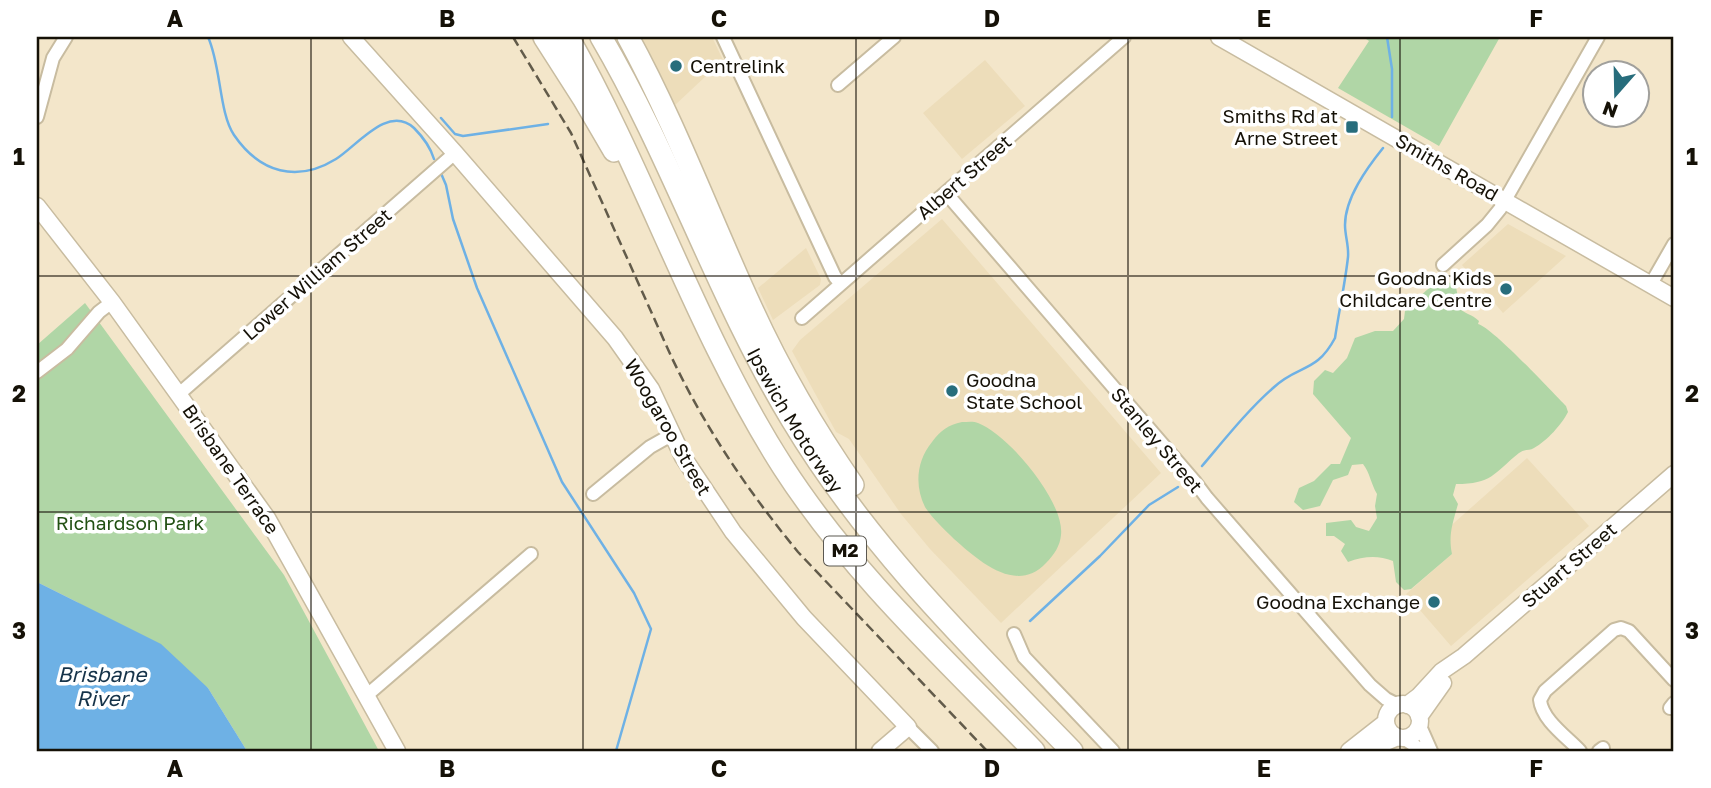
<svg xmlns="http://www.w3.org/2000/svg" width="1711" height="788" font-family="'Golos Text',sans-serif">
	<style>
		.built { fill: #edddba }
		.green { fill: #b0d6a6 }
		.water { fill: #6eb1e5 }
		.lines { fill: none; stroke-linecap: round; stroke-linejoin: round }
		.stream { stroke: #6eb1e5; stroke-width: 2.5 }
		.street-casing { stroke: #c8bca0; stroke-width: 16 }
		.secondary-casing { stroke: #c8bca0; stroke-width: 19 }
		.highway-casing { stroke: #c8bca0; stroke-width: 24 }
		.street { stroke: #fff; stroke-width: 12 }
		.secondary { stroke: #fff; stroke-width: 16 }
		.highway { stroke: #fff; stroke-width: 21 }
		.rail { stroke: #625b4a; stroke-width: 2.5; stroke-dasharray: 10 5; stroke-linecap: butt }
		.grid { fill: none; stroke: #151107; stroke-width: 2; stroke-opacity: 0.55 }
		.poi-dot { fill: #276d7c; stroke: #fff; stroke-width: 2.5 }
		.labels { text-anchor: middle; stroke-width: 7; stroke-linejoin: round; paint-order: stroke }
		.shield { fill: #fff; stroke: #5b5851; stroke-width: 2 }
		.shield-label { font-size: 18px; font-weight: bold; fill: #151107 }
		.poi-label { font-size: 19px; fill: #151107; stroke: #fff; text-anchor: end }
		.street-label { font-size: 19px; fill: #151107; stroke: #fff }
		.park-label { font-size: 19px; fill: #215012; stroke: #fff }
		.water-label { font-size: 21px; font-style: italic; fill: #163349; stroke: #fff }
		.neatline { fill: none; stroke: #151107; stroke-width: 2.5 }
		.grid-label { font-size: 23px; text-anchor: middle; font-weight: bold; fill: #151107 }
	</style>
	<rect width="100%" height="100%" fill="#f3e6ca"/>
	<path class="built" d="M641 37H712L723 60 674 106Z
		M985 60 1025 106 962 159 923 113Z
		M942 219 1161 473 1001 623 930 549 901 514 849 439 836 432 792 351 800 340Z
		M1508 224 1566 256 1503 313 1462 265Z
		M806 248 821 279 820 285 773 320 758 288Z
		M1527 458 1589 526 1451 646 1406 594 1452 554 1437 538Z"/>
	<path class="green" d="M1363 37H1500L1439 146 1338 88 1369 41Z
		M1444 279 1456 287 1458 298 1457 306C1464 314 1472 314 1479 321L1478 324C1492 327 1552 392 1566 406L1568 412C1562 424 1547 441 1534 448 1529 451 1524 449 1519 453 1493 474 1492 484 1456 484L1453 495 1458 504C1453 522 1448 535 1452 554L1411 589 1404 590 1396 582 1393 561C1378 555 1364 556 1348 562L1341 551 1345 544 1334 536H1326V523L1351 520 1356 527 1369 531 1377 518 1375 506 1377 494C1371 484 1370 473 1363 464L1352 465 1348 475 1333 480 1320 506 1303 510 1294 502 1299 488 1314 481 1331 464H1340L1351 438 1313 394 1314 381 1325 370 1333 373 1347 358 1355 338 1375 331H1393L1404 319 1405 311C1415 301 1431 284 1444 279Z
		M85 303 284 575 379 751H247L208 688 77 602 37 582V345Z
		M962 422C967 422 974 421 978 423 1008 434 1065 502 1061 535 1060 546 1054 555 1046 563 1016 595 978 560 954 539 945 530 932 518 925 507 914 485 917 460 932 442 941 430 948 425 962 422Z"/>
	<path class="water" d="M37 582 161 644 208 688 247 751H37Z"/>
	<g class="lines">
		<path class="stream" d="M208 37C221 65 219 113 234 135 260 173 297 183 336 159 357 146 388 104 414 128 423 137 430 146 434 159
			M1387 37 1392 69V117
			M441 118 455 134 463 136 548 124
			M440 171 446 185 453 219 477 288 562 482 634 593 651 629 616 751
			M1202 466C1225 439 1247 411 1273 388 1298 364 1316 374 1335 338 1339 311 1345 284 1348 257 1349 246 1345 236 1345 225 1345 198 1367 168 1383 148
			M1030 621 1100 556 1149 505 1178 487"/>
		<defs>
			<path id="street" d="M723 37 835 277 841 284
				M838 85 894 37
				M37 117 53 58 66 37
				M946 193 1195 482 1207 498 1370 685 1386 699 1398 705
				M1443 265 1487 225 1500 209 1598 37
				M1651 284 1674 244
				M802 318 1124 37
				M37 372 67 349 99 312 112 302
				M179 394 455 153
				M593 494 650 447 673 434
				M1014 634 1024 657 1113 751
				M366 696 531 554
				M1670 708 1674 703
				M1419 724 1431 751
				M908 727 932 751
				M1403 738 1423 751
				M1580 751C1567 737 1542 720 1540 700L1545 691 1614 630 1621 628 1629 631 1674 680
				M1599 751 1603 748"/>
			<path id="secondary" d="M351 37 455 153 615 338 651 389 683 457 733 532 804 618 908 727 880 751
				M1219 37 1674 298
				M37 206 112 302 267 518 397 751
				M1386 721a17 17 0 1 1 34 0a17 17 0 1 1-34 0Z
				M1407 705 1419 696 1442 671 1464 656 1674 474
				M1419 717 1443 683
				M1349 751 1386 722
				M1365 751 1398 737"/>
			<g id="highway">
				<path d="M544 37 583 98 614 151"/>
				<path d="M568 37C647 176 696 331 783 467 852 574 946 660 1034 751"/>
				<path id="s1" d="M601 37C673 160 718 298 792 420 867 545 971 647 1072 751"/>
				<path d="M628 37C676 125 710 218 752 309 780 370 814 429 853 485"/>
			</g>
		</defs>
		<use href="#street" class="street-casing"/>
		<use href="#secondary" class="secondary-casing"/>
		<use href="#highway" class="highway-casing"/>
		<use href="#street" class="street"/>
		<use href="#secondary" class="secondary"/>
		<use href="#highway" class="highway"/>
		<path class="rail" d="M513 37 571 133 671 356C705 428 748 491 798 552L987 751"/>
	</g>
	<path class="grid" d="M311 37V751M583 37V751M856 37V751M1128 37V751M1400 37V751M37 276H1674M37 512H1674"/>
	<g class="poi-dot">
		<circle cx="676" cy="66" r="7"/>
		<rect x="1345" y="120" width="14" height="14" rx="3.5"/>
		<circle cx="1506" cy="289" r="7"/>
		<circle cx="952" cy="391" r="7"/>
		<circle cx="1434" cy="602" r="7"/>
	</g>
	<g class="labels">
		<rect class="shield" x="824" y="536.5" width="42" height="29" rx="5"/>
		<g class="shield-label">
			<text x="845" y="557">M2</text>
		</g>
		<g class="poi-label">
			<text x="690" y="73" text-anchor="start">Centrelink</text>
			<text x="1338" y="123">Smiths Rd at<tspan x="1338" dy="22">Arne Street</tspan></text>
			<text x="1492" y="285">Goodna Kids<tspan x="1492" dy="22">Childcare Centre</tspan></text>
			<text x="966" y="387" text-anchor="start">Goodna<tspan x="966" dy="22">State School</tspan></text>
			<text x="1420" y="609">Goodna Exchange</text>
		</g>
		<g class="street-label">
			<text transform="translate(1447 167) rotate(30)" y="7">Smiths Road</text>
			<text transform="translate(964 177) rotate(-41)" y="7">Albert Street</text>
			<text transform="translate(317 274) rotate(-41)" y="7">Lower William Street</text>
			<text dy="7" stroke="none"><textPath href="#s1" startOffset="430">Ipswich Motorway</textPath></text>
			<text transform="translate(668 427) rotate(60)" y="7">Woogaroo Street</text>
			<text transform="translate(1157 440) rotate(50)" y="7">Stanley Street</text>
			<text transform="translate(231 469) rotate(55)" y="7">Brisbane Terrace</text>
			<text transform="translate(1569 565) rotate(-41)" y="7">Stuart Street</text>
		</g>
		<g class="park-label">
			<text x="130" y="530">Richardson Park</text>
		</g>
		<g class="water-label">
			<text x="102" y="682">Brisbane<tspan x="102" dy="24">River</tspan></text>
		</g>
	</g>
	<rect width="1711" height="788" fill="none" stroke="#ffffff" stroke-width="77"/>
	<g transform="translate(1616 94) rotate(200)"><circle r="33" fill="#ffffff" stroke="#a1a09c" stroke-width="2"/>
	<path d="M0-5L12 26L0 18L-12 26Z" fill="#276d7c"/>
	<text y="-10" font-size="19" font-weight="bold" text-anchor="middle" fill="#151107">N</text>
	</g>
	<rect x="38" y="38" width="1634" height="712" class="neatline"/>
	<g class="grid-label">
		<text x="175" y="27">A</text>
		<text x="447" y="27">B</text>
		<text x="719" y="27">C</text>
		<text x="992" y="27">D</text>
		<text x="1264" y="27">E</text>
		<text x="1536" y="27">F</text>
		<text x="19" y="165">1</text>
		<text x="1692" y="165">1</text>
		<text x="19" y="402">2</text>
		<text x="1692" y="402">2</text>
		<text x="19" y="639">3</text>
		<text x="1692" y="639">3</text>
		<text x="175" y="777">A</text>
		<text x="447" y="777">B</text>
		<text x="719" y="777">C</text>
		<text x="992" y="777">D</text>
		<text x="1264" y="777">E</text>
		<text x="1536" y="777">F</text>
	</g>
</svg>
